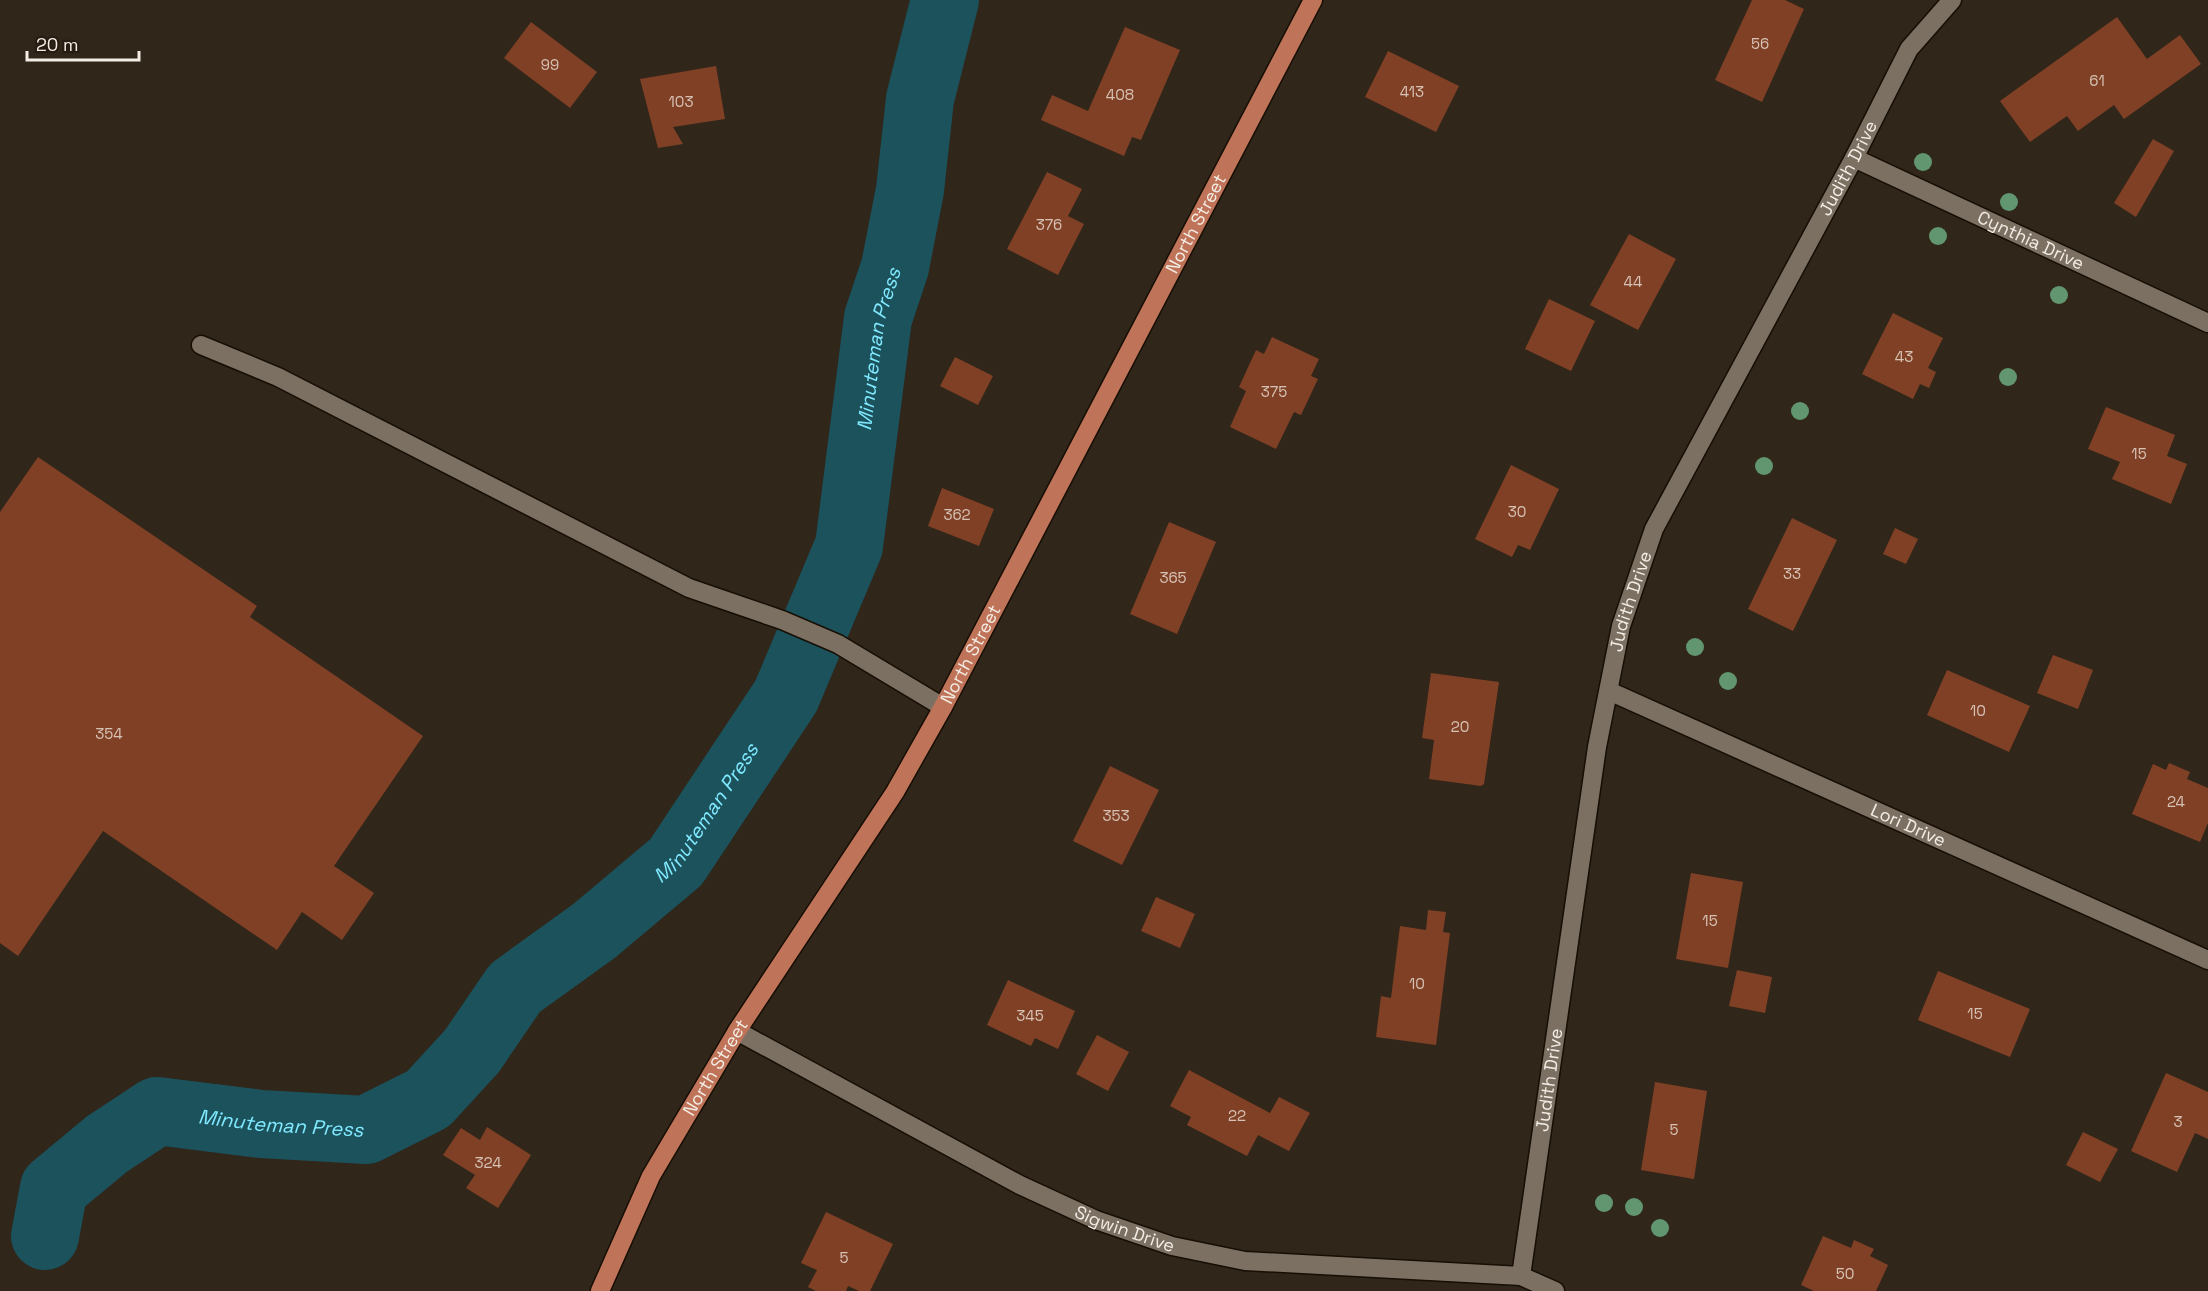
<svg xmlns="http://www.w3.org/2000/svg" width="2208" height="1291" font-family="'Space Grotesk',sans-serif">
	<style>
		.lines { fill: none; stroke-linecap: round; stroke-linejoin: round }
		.river { stroke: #1b525c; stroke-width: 68 }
		.building { fill: #804025 }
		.minor-casing { stroke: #170e04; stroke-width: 21 }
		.major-casing { stroke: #170e04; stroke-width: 21 }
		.minor { stroke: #7c7063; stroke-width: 18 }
		.major { stroke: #bf7459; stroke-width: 18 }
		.tree { fill: #619670 }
		.labels { text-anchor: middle; stroke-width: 4.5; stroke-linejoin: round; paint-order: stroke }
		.number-label { font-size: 15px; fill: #d6c2b5 }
		.street-label { font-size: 18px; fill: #f3ede5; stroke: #261c11 }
		.water-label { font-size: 20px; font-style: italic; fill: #80e9ff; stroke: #261c11 }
	</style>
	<rect width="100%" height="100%" fill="#30261a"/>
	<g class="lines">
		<path class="river" id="s1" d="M45 1236 54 1188 107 1144 157 1111 261 1124 366 1130 428 1099 472 1051 515 988 594 931 676 862 786 696 849 546 878 318 895 267 910 190 920 99 945 0"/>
	</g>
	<path class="building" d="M1752 0H1785L1804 9 1762 102 1715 80Z
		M2117 17 2147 59 2180 35 2201 64 2124 119 2114 105 2078 131 2067 116 2030 142 2000 101Z
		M531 22 597 72 570 108 504 58Z
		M1125 27 1180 50 1141 140 1132 137 1124 156 1041 120 1052 95 1088 111Z
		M1388 51 1459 86 1436 132 1365 97Z
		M716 66 725 119 673 127 683 144 658 148 640 79Z
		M2153 139 2174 151 2136 217 2114 203Z
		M1047 172 1082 189 1068 216 1084 224 1058 275 1007 249Z
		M1629 234 1676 259 1638 330 1590 305Z
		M1549 299 1595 321 1571 371 1525 349Z
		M1893 313 1943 338 1928 368 1936 372 1929 388 1920 384 1913 399 1862 374Z
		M1272 337 1319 359 1311 376 1318 379 1301 415 1294 412 1276 449 1230 427 1246 391 1239 387 1256 350 1264 354Z
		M955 357 993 376 978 405 940 386Z
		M2106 407 2175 435 2167 456 2187 464 2171 504 2112 479 2120 462 2088 449Z
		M38 457 257 606 250 617 423 736 334 866 374 893 342 940 302 912 277 950 103 831 18 956 0 943V512Z
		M1511 465 1559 489 1530 550 1518 545 1512 557 1475 539Z
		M942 488 994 509 979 546 928 526Z
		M1792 518 1837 540 1793 631 1748 609Z
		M1169 522 1216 542 1177 634 1130 614Z
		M1895 528 1918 539 1906 564 1883 554Z
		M2053 655 2093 670 2078 709 2037 693Z
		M1947 670 2030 706 2009 752 1927 715Z
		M1431 673 1499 682 1484 784 1481 786 1429 779 1434 740 1422 738Z
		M2169 763 2190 772 2187 779 2208 788V823L2200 842 2132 814 2153 764 2166 770Z
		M1110 766 1159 790 1122 865 1073 841Z
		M1691 873 1743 882 1728 968 1676 959Z
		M1156 897 1195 914 1180 948 1141 931Z
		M1428 910 1446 912 1443 932 1450 933 1436 1045 1376 1037 1381 996 1391 998 1400 926 1426 930Z
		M1737 970 1772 977 1765 1013 1729 1006Z
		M1938 971 2030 1009 2010 1057 1918 1020Z
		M1008 980 1075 1011 1058 1049 1035 1038 1031 1046 987 1025Z
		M1097 1035 1129 1052 1108 1091 1076 1074Z
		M1189 1070 1270 1113 1279 1097 1310 1113 1289 1151 1258 1135 1247 1156 1187 1125 1191 1117 1170 1106Z
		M2166 1073 2208 1092V1139L2195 1133 2177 1172 2131 1151Z
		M1655 1082 1707 1091 1694 1179 1641 1170Z
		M487 1127 531 1155 498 1208 466 1188 475 1175 443 1155 461 1128 480 1140Z
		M2083 1132 2118 1149 2100 1182 2066 1165Z
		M826 1212 893 1244 870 1291H859L848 1286 846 1291H816L808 1287 817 1270 801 1263Z
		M1823 1236 1851 1248 1854 1240 1874 1249 1870 1256 1888 1265 1876 1291H1814L1801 1285Z"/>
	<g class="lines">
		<defs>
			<g id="minor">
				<path id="s2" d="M1854 158 2208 323"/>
				<path d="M201 345 278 377 689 588 782 620 838 644 943 707"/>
				<path id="s3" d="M1609 691 2208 960"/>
				<path id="s4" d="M737 1031 1020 1185 1096 1220 1172 1246 1245 1261 1521 1276 1555 1291"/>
				<path id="s5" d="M1521 1276 1597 747 1621 626 1654 529 1854 158 1909 49 1952 0"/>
			</g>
			<g id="major">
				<path id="s6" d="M600 1291 651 1176 737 1031 895 792 943 707 1313 0"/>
			</g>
		</defs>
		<use href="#minor" class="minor-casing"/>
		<use href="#major" class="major-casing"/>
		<use href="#minor" class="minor"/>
		<use href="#major" class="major"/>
	</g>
	<g class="tree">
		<circle cx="1923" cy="162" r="9"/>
		<circle cx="2009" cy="202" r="9"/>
		<circle cx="1938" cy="236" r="9"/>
		<circle cx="2059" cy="295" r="9"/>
		<circle cx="2008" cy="377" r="9"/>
		<circle cx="1800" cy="411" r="9"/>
		<circle cx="1764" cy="466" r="9"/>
		<circle cx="1695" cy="647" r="9"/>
		<circle cx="1728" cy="681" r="9"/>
		<circle cx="1604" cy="1203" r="9"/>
		<circle cx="1634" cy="1207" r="9"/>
		<circle cx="1660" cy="1228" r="9"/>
	</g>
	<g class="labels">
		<g class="number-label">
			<text x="1760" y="49">56</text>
			<text x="550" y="70">99</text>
			<text x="2097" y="86">61</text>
			<text x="1412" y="97">413</text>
			<text x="1120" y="100">408</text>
			<text x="681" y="107">103</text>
			<text x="1049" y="230">376</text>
			<text x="1633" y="287">44</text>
			<text x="1904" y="362">43</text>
			<text x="1274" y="397">375</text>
			<text x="2139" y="459">15</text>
			<text x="1517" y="517">30</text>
			<text x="957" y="520">362</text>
			<text x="1792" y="579">33</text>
			<text x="1173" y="583">365</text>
			<text x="1978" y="716">10</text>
			<text x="1460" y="732">20</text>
			<text x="109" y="739">354</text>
			<text x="2176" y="807">24</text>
			<text x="1116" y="821">353</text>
			<text x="1710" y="926">15</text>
			<text x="1417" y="989">10</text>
			<text x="1975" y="1019">15</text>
			<text x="1030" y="1021">345</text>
			<text x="1237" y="1121">22</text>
			<text x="2178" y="1127">3</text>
			<text x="1674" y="1135">5</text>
			<text x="488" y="1168">324</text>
			<text x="844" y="1263">5</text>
			<text x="1845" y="1279">50</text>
		</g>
		<g class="street-label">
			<text dy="6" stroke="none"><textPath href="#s5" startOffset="1170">Judith Drive</textPath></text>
			<text dy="6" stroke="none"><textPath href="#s6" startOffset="1224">North Street</textPath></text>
			<text dy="6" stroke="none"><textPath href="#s2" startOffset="195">Cynthia Drive</textPath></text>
			<text dy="6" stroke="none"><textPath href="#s5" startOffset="684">Judith Drive</textPath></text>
			<text dy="6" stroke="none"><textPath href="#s6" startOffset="738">North Street</textPath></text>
			<text dy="6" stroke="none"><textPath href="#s3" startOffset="328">Lori Drive</textPath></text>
			<text dy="6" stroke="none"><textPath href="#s6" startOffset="252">North Street</textPath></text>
			<text dy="6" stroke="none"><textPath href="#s5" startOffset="198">Judith Drive</textPath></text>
			<text dy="6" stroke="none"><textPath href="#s4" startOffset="436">Sigwin Drive</textPath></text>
		</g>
		<g class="water-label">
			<text dy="7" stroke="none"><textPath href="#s1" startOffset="1364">Minuteman Press</textPath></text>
			<text dy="7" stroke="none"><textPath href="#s1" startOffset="860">Minuteman Press</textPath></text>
			<text dy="7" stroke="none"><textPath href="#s1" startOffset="302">Minuteman Press</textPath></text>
		</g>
	</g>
	<path d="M27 51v9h112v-9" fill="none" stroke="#f3ede5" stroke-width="3"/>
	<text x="36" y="51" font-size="18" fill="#f3ede5" stroke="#261c11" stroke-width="4.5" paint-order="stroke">20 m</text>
</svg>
